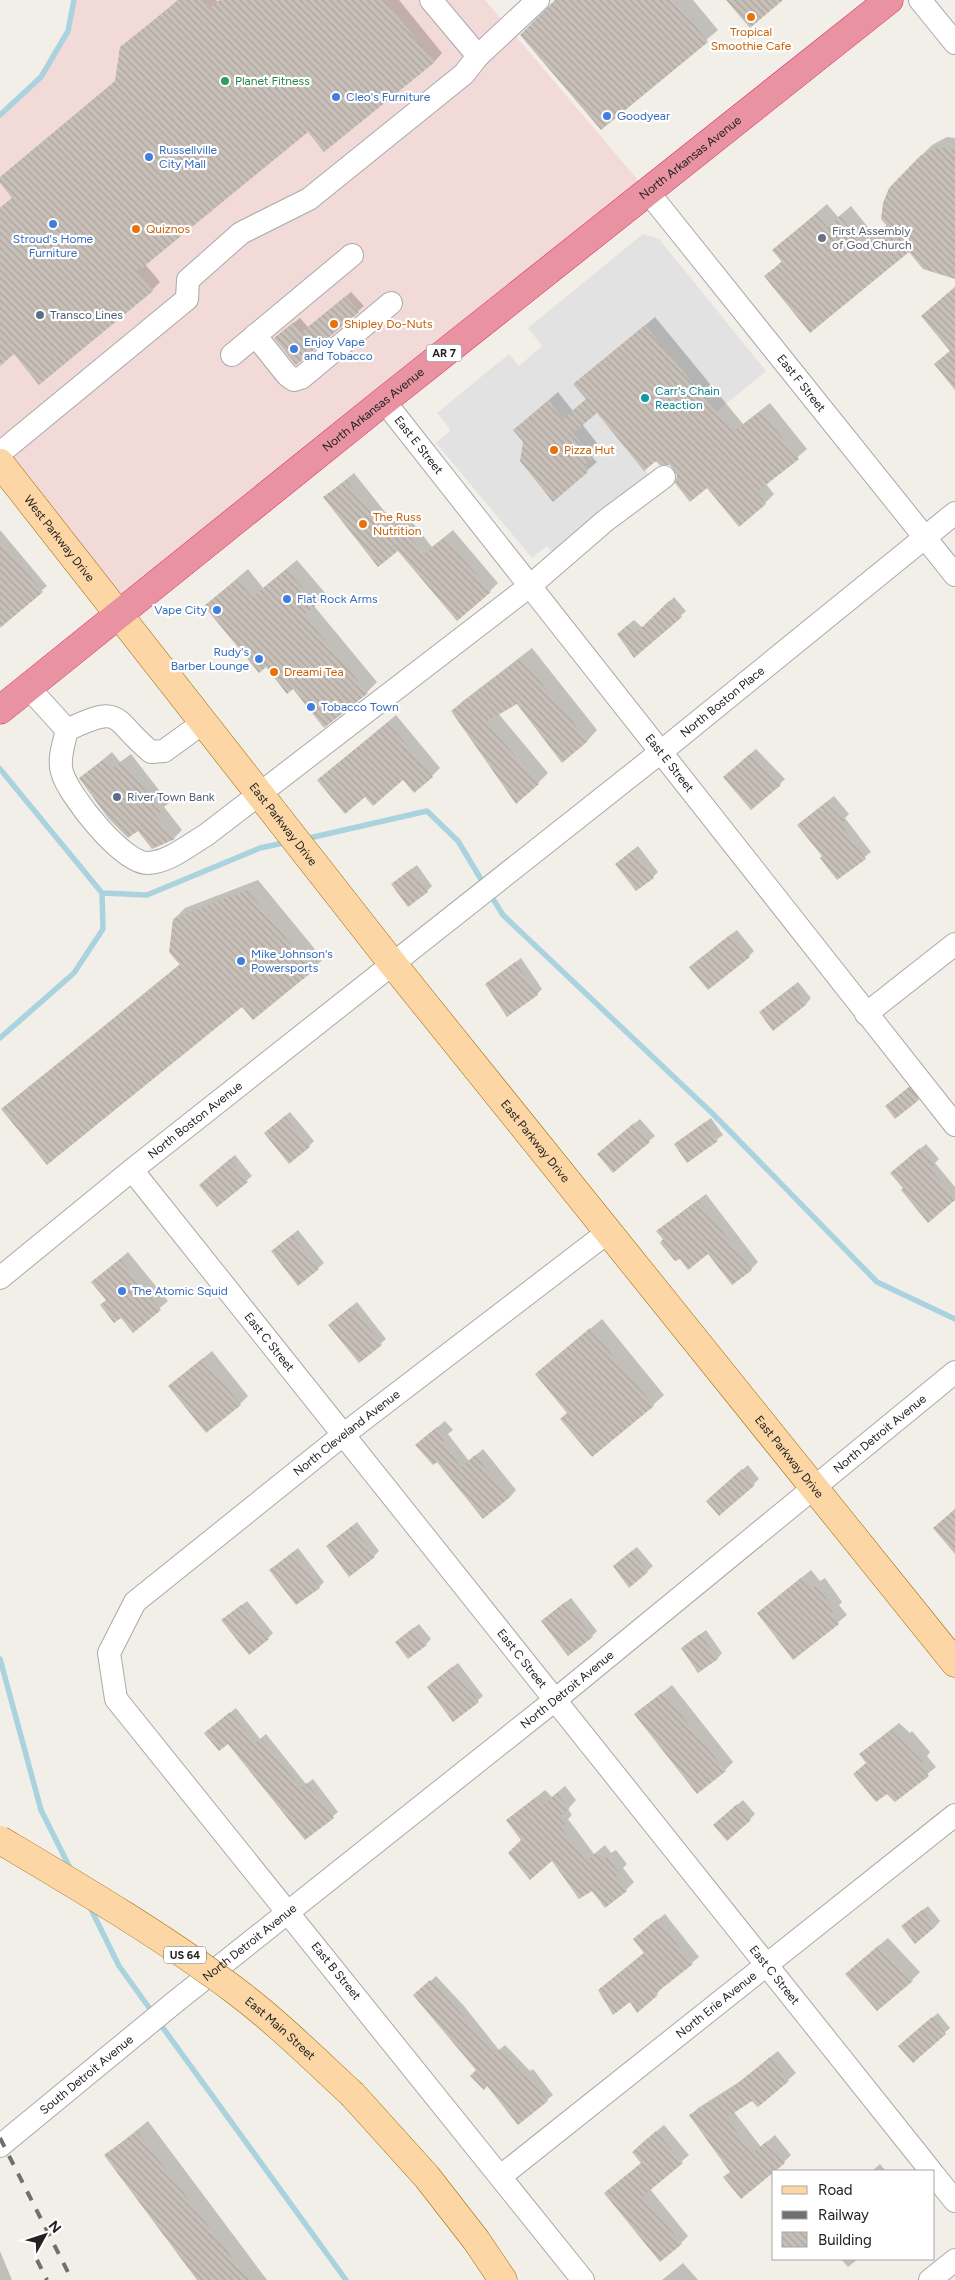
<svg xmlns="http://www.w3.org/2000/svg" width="955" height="2280" font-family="Figtree,sans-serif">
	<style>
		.commercial { fill: #f2dad9 }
		.parking { fill: #e2e2e2 }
		.shadow { fill: #0003 }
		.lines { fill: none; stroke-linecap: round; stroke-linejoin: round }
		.stream { stroke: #aad3df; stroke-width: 5.5 }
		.building { fill: url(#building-back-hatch) }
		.minor-casing { stroke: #a9a9a9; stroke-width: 24 }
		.major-casing { stroke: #a06b00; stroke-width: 29 }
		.highway-casing { stroke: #dc2a67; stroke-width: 29 }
		.minor { stroke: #fff; stroke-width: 22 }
		.major { stroke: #fcd6a4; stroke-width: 28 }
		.highway { stroke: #e892a2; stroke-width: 28 }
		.rail { stroke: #707070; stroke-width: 4; stroke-dasharray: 10 10; stroke-linecap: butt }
		.major-bridge-casing { stroke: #a06b00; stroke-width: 29; stroke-linecap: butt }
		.major-bridge { stroke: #fcd6a4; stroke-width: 28 }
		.food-dot { fill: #e8710a; stroke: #fff; stroke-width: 2 }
		.leisure-dot { fill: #2e9e5b; stroke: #fff; stroke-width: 2 }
		.shop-dot { fill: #3f7fe0; stroke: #fff; stroke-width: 2 }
		.worship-dot { fill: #6b7280; stroke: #fff; stroke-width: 2 }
		.service-dot { fill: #5c6f8a; stroke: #fff; stroke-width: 2 }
		.culture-dot { fill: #0f9aa8; stroke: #fff; stroke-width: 2 }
		.labels { text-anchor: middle; stroke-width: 4.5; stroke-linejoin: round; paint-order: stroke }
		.shield { fill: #fff; stroke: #646464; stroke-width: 1 }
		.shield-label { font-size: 11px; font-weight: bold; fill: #222 }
		.food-label { font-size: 12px; fill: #c56008; stroke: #fff; text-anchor: start }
		.leisure-label { font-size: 12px; fill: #27864d; stroke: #fff; text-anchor: start }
		.shop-label { font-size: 12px; fill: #366cbe; stroke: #fff; text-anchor: start }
		.street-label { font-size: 12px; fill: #222; stroke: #fff }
		.worship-label { font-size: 12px; fill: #5b616d; stroke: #fff; text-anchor: start }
		.service-label { font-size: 12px; fill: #4e5e75; stroke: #fff; text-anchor: start }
		.culture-label { font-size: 12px; fill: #0d838f; stroke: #fff; text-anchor: start }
	</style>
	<defs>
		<pattern id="building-back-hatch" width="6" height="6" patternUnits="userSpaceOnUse" patternTransform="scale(1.25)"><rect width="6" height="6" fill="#c7bfb8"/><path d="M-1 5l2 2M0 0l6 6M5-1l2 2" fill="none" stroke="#aba49e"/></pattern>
	</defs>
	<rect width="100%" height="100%" fill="#f2efe9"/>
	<path class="commercial" d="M74 0H485L648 192 120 614 0 463V115L41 77 68 31Z"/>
	<path class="parking" d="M643 234 659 239 766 371 716 412 645 325 573 384 650 476 554 555 547 546 532 558 436 443 451 430 437 413 509 354 519 366 542 346 528 328Z"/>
	<path class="shadow" d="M178 0H216L218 2 220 0H399L442 53 434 62 308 130 145 264 160 282 152 290 14 352 0 364V208L13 197 0 182V178L117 80 121 48Z
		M556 0H693L718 30 602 128Z
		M947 137 955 138V278L909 250 766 276 782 261 774 250 827 204 838 217 851 206 875 236 887 225 921 156 932 145Z
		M955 287V382L936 365 951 350 922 316Z
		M351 292 364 306 296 363 281 333 300 318 308 327Z
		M655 317 743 424 770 403 807 449 766 484 774 494 765 503 707 486 678 475 670 464 657 459 597 411 582 424 601 448 592 457 597 462 553 500 524 442 514 430 558 392 573 411 587 399 575 384Z
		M354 473 393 522 405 513 432 547 453 530 498 583 490 591 399 549 325 497Z
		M0 530 47 586 0 624Z
		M297 560 326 594 314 606 377 682 367 692 293 688 205 606 248 569 263 588Z
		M674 597 686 611 635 656 623 629 634 620 643 628Z
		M532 648 597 730 587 741 517 702 498 713 548 773 538 783 452 711 463 701Z
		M396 715 440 768 432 776 404 778 366 795 327 773Z
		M756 749 785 779 780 784 730 772Z
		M112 752 120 762 131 754 169 803 164 807 182 830 174 838 153 848 138 829 121 830 97 802 81 778Z
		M834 796 849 814 845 818 871 852 837 878 804 820Z
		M638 846 658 872 653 877 616 864Z
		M417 865 432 886 427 891 398 879Z
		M258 880 323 959 312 970 253 1018 242 1005 3 1109 180 964 174 919 185 908Z
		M737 930 754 951 749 956 696 962Z
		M521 958 542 989 537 994 486 984Z
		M798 982 811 998 806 1004 766 1007Z
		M914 1083 923 1094 918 1099 892 1101Z
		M290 1112 314 1141 309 1146 271 1128Z
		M711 1118 723 1135 687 1161 675 1144Z
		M640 1119 655 1136 613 1171 604 1149Z
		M926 1144 939 1159 935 1163 955 1187V1199L904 1188 897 1168Z
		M235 1155 252 1176 217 1205 205 1180Z
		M706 1194 758 1262 751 1269 658 1231Z
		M298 1230 324 1263 299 1284 278 1246Z
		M128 1252 168 1301 133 1331 93 1282Z
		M357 1302 386 1339 359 1362 335 1320Z
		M602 1319 664 1395 653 1405 568 1412 536 1374Z
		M212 1351 248 1396 240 1404 170 1386Z
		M445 1421 453 1430 448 1434 469 1461 483 1449 516 1490 509 1498 438 1460 416 1445Z
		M748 1465 759 1479 720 1514 713 1496Z
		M357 1522 379 1551 374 1556 328 1546Z
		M637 1547 653 1566 630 1586 619 1561Z
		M298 1548 324 1582 319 1587 271 1570Z
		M811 1570 820 1581 825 1578 842 1602 839 1605 847 1615 794 1659 758 1613Z
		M571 1598 597 1631 592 1636 548 1616Z
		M247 1601 273 1633 268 1638 228 1616Z
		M419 1624 431 1639 426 1644 402 1637Z
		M706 1630 722 1653 717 1659 682 1648Z
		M458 1663 483 1696 453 1720 433 1682Z
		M672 1685 733 1762 725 1770 636 1714Z
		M236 1708 260 1739 266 1734 306 1784 313 1779 338 1812 305 1839 229 1742 211 1728Z
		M899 1723 910 1733 912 1731 930 1752 927 1756 936 1767 895 1800 860 1754Z
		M565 1786 576 1800 568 1809 572 1815 568 1819 594 1854 605 1845 611 1853 616 1850 627 1864 623 1868 634 1882 626 1890 592 1889 523 1840 508 1820 545 1790 552 1797Z
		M743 1800 755 1814 750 1819 720 1820Z
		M928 1906 940 1921 935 1927 908 1921Z
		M665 1914 699 1957 663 1986 657 1994 630 2001 606 1984 645 1952 641 1933Z
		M888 1938 920 1972 912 1980 854 1967Z
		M436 1976 464 2006 499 2050 505 2045 530 2071 533 2069 553 2095 518 2123 477 2070 415 1996Z
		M938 2013 950 2028 913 2061 905 2041Z
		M778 2051 796 2073 758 2106 752 2099 734 2112 761 2147 775 2135 791 2155 784 2162 725 2177 731 2171 691 2115 698 2108 739 2082Z
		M148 2121 267 2280H199L106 2155Z
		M664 2125 689 2155 650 2189 688 2236 681 2243 606 2193 642 2163 640 2145Z
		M880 2164 886 2171H872Z
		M0 2251 12 2280H0Z
		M841 2259H858L848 2267Z
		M683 2263 698 2280H662Z"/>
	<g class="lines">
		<path class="stream" d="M0 115 41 77 68 31 74 0
			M0 769 102 893 103 929 74 973 0 1038
			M305 839 427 811 458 841 485 886
			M102 893 147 895 260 848 288 842
			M490 894 503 915 714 1115 877 1282 955 1319
			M0 1659 41 1810 71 1870
			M89 1905 119 1966 153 2013
			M158 2021 346 2280"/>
	</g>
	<path class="building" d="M179 0H202L209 9 220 0H384L435 62 324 152 308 132 142 268 136 270 153 291 39 385 14 354 0 366V208L12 198 0 183V177L115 81 120 47Z
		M555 0H674L708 42 601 130 520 35Z
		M726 0H783L750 28Z
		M936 147 955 150V279L923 269 909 252 810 333 764 276 782 262 772 250 816 214 827 227 840 216 864 245 887 226 881 219 883 203 889 188 920 156Z
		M955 287V390L934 364 950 351 921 316Z
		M346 296 359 312 296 365 274 338 294 322 302 332Z
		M645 325 733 432 761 411 799 459 757 492 766 504 739 527 707 488 690 502 675 483 677 475 670 465H660L656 461 644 471 597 413 573 433 593 458 584 466 588 472 553 502 520 461 523 442 513 430 549 400 563 419 586 399 573 384Z
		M346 480 385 529 396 520 424 554 445 537 491 592 457 621 398 551 378 567 323 497Z
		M0 541 43 592 0 628Z
		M287 569 316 605 304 615 368 693 324 728 293 689 287 694 266 667 259 673 204 606 237 579 252 597Z
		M669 601 682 617 634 658 617 634 628 625 637 632Z
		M521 658 588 741 562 763 517 704 486 722 539 784 516 804 451 711Z
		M388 722 433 777 414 793 403 780 373 806 365 797 345 814 317 780Z
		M751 753 781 785 751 810 723 777Z
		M104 759 111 769 122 761 162 811 156 816 175 839 152 849 138 831 128 838 108 818 79 778Z
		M829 800 845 820 841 824 866 859 837 880 820 858 822 856 797 825Z
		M633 850 654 878 636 891 615 864Z
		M411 869 428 892 408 907 391 884Z
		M247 890 313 971 253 1020 242 1007 47 1165 1 1109 180 965 169 952 173 919Z
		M731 934 750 957 708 990 689 967Z
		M515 962 538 995 507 1017 485 984Z
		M793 986 807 1004 773 1031 759 1012Z
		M909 1087 919 1100 895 1119 885 1106Z
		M285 1116 310 1147 289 1164 264 1133Z
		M705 1122 718 1141 687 1163 674 1144Z
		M634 1123 650 1142 613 1173 597 1154Z
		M920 1148 935 1165 930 1169 955 1198V1200L928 1223 901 1190 903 1188 890 1173Z
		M230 1159 248 1182 217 1207 199 1185Z
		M698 1200 752 1270 732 1285 708 1254 688 1270 680 1259 675 1261 660 1243 663 1239 656 1231Z
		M292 1235 319 1269 298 1286 271 1251Z
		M120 1259 161 1310 133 1333 121 1318 114 1323 100 1305 106 1300 91 1282Z
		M352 1306 382 1345 359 1363 328 1325Z
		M590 1328 654 1406 592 1457 560 1419 567 1413 535 1374Z
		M203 1358 241 1405 206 1433 168 1386Z
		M437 1427 446 1438 442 1442 461 1467 475 1455 509 1498 483 1519 437 1462 433 1465 415 1445Z
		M742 1469 755 1485 719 1516 706 1501Z
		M955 1509V1554L933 1528Z
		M352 1526 375 1557 349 1577 326 1546Z
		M632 1551 648 1572 629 1588 613 1566Z
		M293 1552 320 1588 296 1605 269 1570Z
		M802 1577 812 1588 817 1585 834 1610 832 1614 839 1624 793 1660 757 1613Z
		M565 1602 593 1637 568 1656 541 1621Z
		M241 1605 269 1639 249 1655 221 1620Z
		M413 1628 427 1645 408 1659 395 1642Z
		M700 1634 718 1659 698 1673 681 1648Z
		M452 1667 479 1702 453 1722 427 1687Z
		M663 1692 726 1771 697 1794 634 1714Z
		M230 1712 255 1743 261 1738 301 1788 307 1783 334 1818 305 1840 228 1744 219 1751 204 1733Z
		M891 1730 901 1740 904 1738 923 1761 919 1765 929 1776 895 1802 887 1794 876 1802 853 1774 866 1763 859 1754Z
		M557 1793 569 1809 560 1817 565 1824 561 1827 586 1861 597 1852 602 1860 607 1857 620 1873 616 1876 627 1891 605 1908 592 1891 579 1899 552 1861 530 1880 508 1853 521 1840 506 1820 536 1797 544 1804Z
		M737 1804 751 1820 727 1841 713 1825Z
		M922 1910 935 1927 915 1944 901 1926Z
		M657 1919 693 1964 656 1993 658 1995 637 2013 630 2002 613 2015 598 1990 644 1953 633 1939Z
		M879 1945 913 1981 877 2011 845 1974Z
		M430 1980 459 2011 494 2054 499 2049 524 2076 527 2073 548 2101 518 2125 487 2086 484 2090 470 2076 476 2070 413 1995Z
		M932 2017 946 2034 913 2063 898 2046Z
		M770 2057 789 2081 758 2107 752 2101 726 2118 753 2153 767 2141 785 2163 741 2199 723 2177 730 2172 689 2115 731 2089Z
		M137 2131 249 2280H197L104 2155Z
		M656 2131 683 2163 643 2196 682 2244 660 2262 604 2193 641 2163 632 2152Z"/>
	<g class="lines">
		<defs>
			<g id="minor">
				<path d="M431 0 478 56"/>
				<path d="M920 0 955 43"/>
				<path id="s1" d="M648 192 955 575"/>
				<path d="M255 335 287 375 294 380 301 378 312 369 391 303"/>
				<path d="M232 355 352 255"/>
				<path id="s2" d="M384 401 955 1125"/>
				<path d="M0 453 187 299 188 280 241 233 309 199 464 74 478 56 538 0"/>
				<path d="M28 687 67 730"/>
				<path d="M204 722 164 751 151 752C111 719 124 703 67 730 64 743 58 759 62 772 68 795 123 864 148 863 169 862 189 845 206 835L531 585 605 521 664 477"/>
				<path d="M866 1014 955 944"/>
				<path id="s3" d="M132 1170 931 2171"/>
				<path id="s4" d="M0 1278 132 1170 662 751 955 513"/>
				<path id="s5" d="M0 2146 175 2002 555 1700 955 1372"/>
				<path d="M934 2175 955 2201"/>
				<path id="s6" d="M501 2176 955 1815"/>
				<path id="s7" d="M583 2280 116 1699 109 1653 135 1602 343 1435 608 1232"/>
				<path d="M930 2280 955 2260"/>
			</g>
			<g id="major">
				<path id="s8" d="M0 463 392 963 955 1663"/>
				<path d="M353 2095 427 2177 476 2240 503 2280"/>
			</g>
			<g id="highway">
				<path id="s9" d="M0 710 384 401 889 0"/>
			</g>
		</defs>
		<use href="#minor" class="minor-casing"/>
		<use href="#major" class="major-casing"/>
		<use href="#highway" class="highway-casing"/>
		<use href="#minor" class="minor"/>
		<use href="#major" class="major"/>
		<use href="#highway" class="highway"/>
		<path class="rail" d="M0 2138 72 2280
			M37 2260 47 2280"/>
		<defs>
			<g id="major-bridge">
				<path id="s10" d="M0 1840C79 1887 159 1934 233 1989 276 2021 314 2059 353 2095"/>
			</g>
		</defs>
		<use href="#major-bridge" class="major-bridge-casing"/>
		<use href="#major-bridge" class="major-bridge"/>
	</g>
	<g class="food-dot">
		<circle cx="751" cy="17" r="5"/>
		<circle cx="136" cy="229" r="5"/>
		<circle cx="334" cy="324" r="5"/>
		<circle cx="554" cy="450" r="5"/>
		<circle cx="363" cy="524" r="5"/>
		<circle cx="274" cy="672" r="5"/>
	</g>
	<circle class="leisure-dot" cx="225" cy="81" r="5"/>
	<g class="shop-dot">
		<circle cx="336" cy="97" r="5"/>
		<circle cx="607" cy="116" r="5"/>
		<circle cx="149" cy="157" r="5"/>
		<circle cx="53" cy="224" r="5"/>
		<circle cx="294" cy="349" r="5"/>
		<circle cx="287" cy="599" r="5"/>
		<circle cx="217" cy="610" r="5"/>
		<circle cx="259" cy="659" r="5"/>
		<circle cx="311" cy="707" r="5"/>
		<circle cx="241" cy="961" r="5"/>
		<circle cx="122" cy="1291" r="5"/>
	</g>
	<circle class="worship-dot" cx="822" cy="238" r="5"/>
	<g class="service-dot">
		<circle cx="40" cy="315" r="5"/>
		<circle cx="117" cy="797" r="5"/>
	</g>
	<circle class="culture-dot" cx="645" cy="398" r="5"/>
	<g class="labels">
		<g class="shield">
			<rect x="426.5" y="344.5" width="35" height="17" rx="4"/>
			<rect x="164" y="1946.5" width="42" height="17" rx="4"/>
		</g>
		<g class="shield-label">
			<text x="444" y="357">AR 7</text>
			<text x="185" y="1959">US 64</text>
		</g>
		<g class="food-label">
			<text x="751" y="36" text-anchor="middle">Tropical<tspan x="751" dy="14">Smoothie Cafe</tspan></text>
			<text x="146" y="233">Quiznos</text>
			<text x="344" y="328">Shipley Do-Nuts</text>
			<text x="564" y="454">Pizza Hut</text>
			<text x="373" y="521">The Russ<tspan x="373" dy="14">Nutrition</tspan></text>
			<text x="284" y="676">Dreami Tea</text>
		</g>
		<g class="leisure-label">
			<text x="235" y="85">Planet Fitness</text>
		</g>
		<g class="shop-label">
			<text x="346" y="101">Cleo's Furniture</text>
			<text x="617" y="120">Goodyear</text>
			<text x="159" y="154">Russellville<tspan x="159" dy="14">City Mall</tspan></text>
			<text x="53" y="243" text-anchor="middle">Stroud's Home<tspan x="53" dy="14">Furniture</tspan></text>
			<text x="304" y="346">Enjoy Vape<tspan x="304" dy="14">and Tobacco</tspan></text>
			<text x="297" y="603">Flat Rock Arms</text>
			<text x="207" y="614" text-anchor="end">Vape City</text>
			<text x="249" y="656" text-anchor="end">Rudy's<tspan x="249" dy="14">Barber Lounge</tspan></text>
			<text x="321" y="711">Tobacco Town</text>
			<text x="251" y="958">Mike Johnson's<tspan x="251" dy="14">Powersports</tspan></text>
			<text x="132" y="1295">The Atomic Squid</text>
		</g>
		<g class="street-label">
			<text dy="4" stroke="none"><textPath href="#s9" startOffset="884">North Arkansas Avenue</textPath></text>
			<text dy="4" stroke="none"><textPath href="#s1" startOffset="245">East F Street</textPath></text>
			<text dy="4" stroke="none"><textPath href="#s9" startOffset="479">North Arkansas Avenue</textPath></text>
			<text dy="4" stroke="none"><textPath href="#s2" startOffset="56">East E Street</textPath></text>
			<text dy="4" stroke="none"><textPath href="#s8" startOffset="96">West Parkway Drive</textPath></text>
			<text dy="4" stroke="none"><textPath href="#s4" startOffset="924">North Boston Place</textPath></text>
			<text dy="4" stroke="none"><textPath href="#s2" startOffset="461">East E Street</textPath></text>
			<text dy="4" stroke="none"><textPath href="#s8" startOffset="459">East Parkway Drive</textPath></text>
			<text dy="4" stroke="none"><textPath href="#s4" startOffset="251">North Boston Avenue</textPath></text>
			<text dy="4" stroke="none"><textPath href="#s8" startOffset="864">East Parkway Drive</textPath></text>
			<text dy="4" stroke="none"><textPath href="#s3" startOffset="220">East C Street</textPath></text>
			<text dy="4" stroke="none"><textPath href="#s7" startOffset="1120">North Cleveland Avenue</textPath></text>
			<text dy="4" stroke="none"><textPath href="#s5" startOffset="1132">North Detroit Avenue</textPath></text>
			<text dy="4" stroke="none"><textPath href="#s8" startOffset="1269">East Parkway Drive</textPath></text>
			<text dy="4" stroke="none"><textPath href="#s3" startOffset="625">East C Street</textPath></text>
			<text dy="4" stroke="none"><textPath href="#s5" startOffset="728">North Detroit Avenue</textPath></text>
			<text dy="4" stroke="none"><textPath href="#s5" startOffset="322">North Detroit Avenue</textPath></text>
			<text transform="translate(336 1971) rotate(51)" y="4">East B Street</text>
			<text dy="4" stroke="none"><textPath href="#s3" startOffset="1030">East C Street</textPath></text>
			<text dy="4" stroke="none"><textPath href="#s6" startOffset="275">North Erie Avenue</textPath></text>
			<text dy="4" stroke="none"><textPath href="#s10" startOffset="338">East Main Street</textPath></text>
			<text dy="4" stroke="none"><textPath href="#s5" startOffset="112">South Detroit Avenue</textPath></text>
		</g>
		<g class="worship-label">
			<text x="832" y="235">First Assembly<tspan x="832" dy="14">of God Church</tspan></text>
		</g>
		<g class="service-label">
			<text x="50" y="319">Transco Lines</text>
			<text x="127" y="801">River Town Bank</text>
		</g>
		<g class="culture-label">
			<text x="655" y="395">Carr's Chain<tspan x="655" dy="14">Reaction</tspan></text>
		</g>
	</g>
	<rect x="772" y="2170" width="162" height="90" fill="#ffffff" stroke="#a7a7a7"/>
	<rect x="782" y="2186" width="25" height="8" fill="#fcd6a4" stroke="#a7a7a7"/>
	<text x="818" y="2195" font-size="15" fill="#222222">Road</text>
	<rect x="782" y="2211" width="25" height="8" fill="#707070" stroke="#a7a7a7"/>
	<text x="818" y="2220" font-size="15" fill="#222222">Railway</text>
	<rect x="782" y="2232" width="25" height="15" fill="url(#building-back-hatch)" stroke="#a7a7a7"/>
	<text x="818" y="2245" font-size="15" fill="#222222">Building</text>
	<g transform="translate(45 2235) rotate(50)" stroke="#ffffff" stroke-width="4" paint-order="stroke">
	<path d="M0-4L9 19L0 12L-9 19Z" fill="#222222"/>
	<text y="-8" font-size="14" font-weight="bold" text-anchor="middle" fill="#222222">N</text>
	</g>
</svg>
